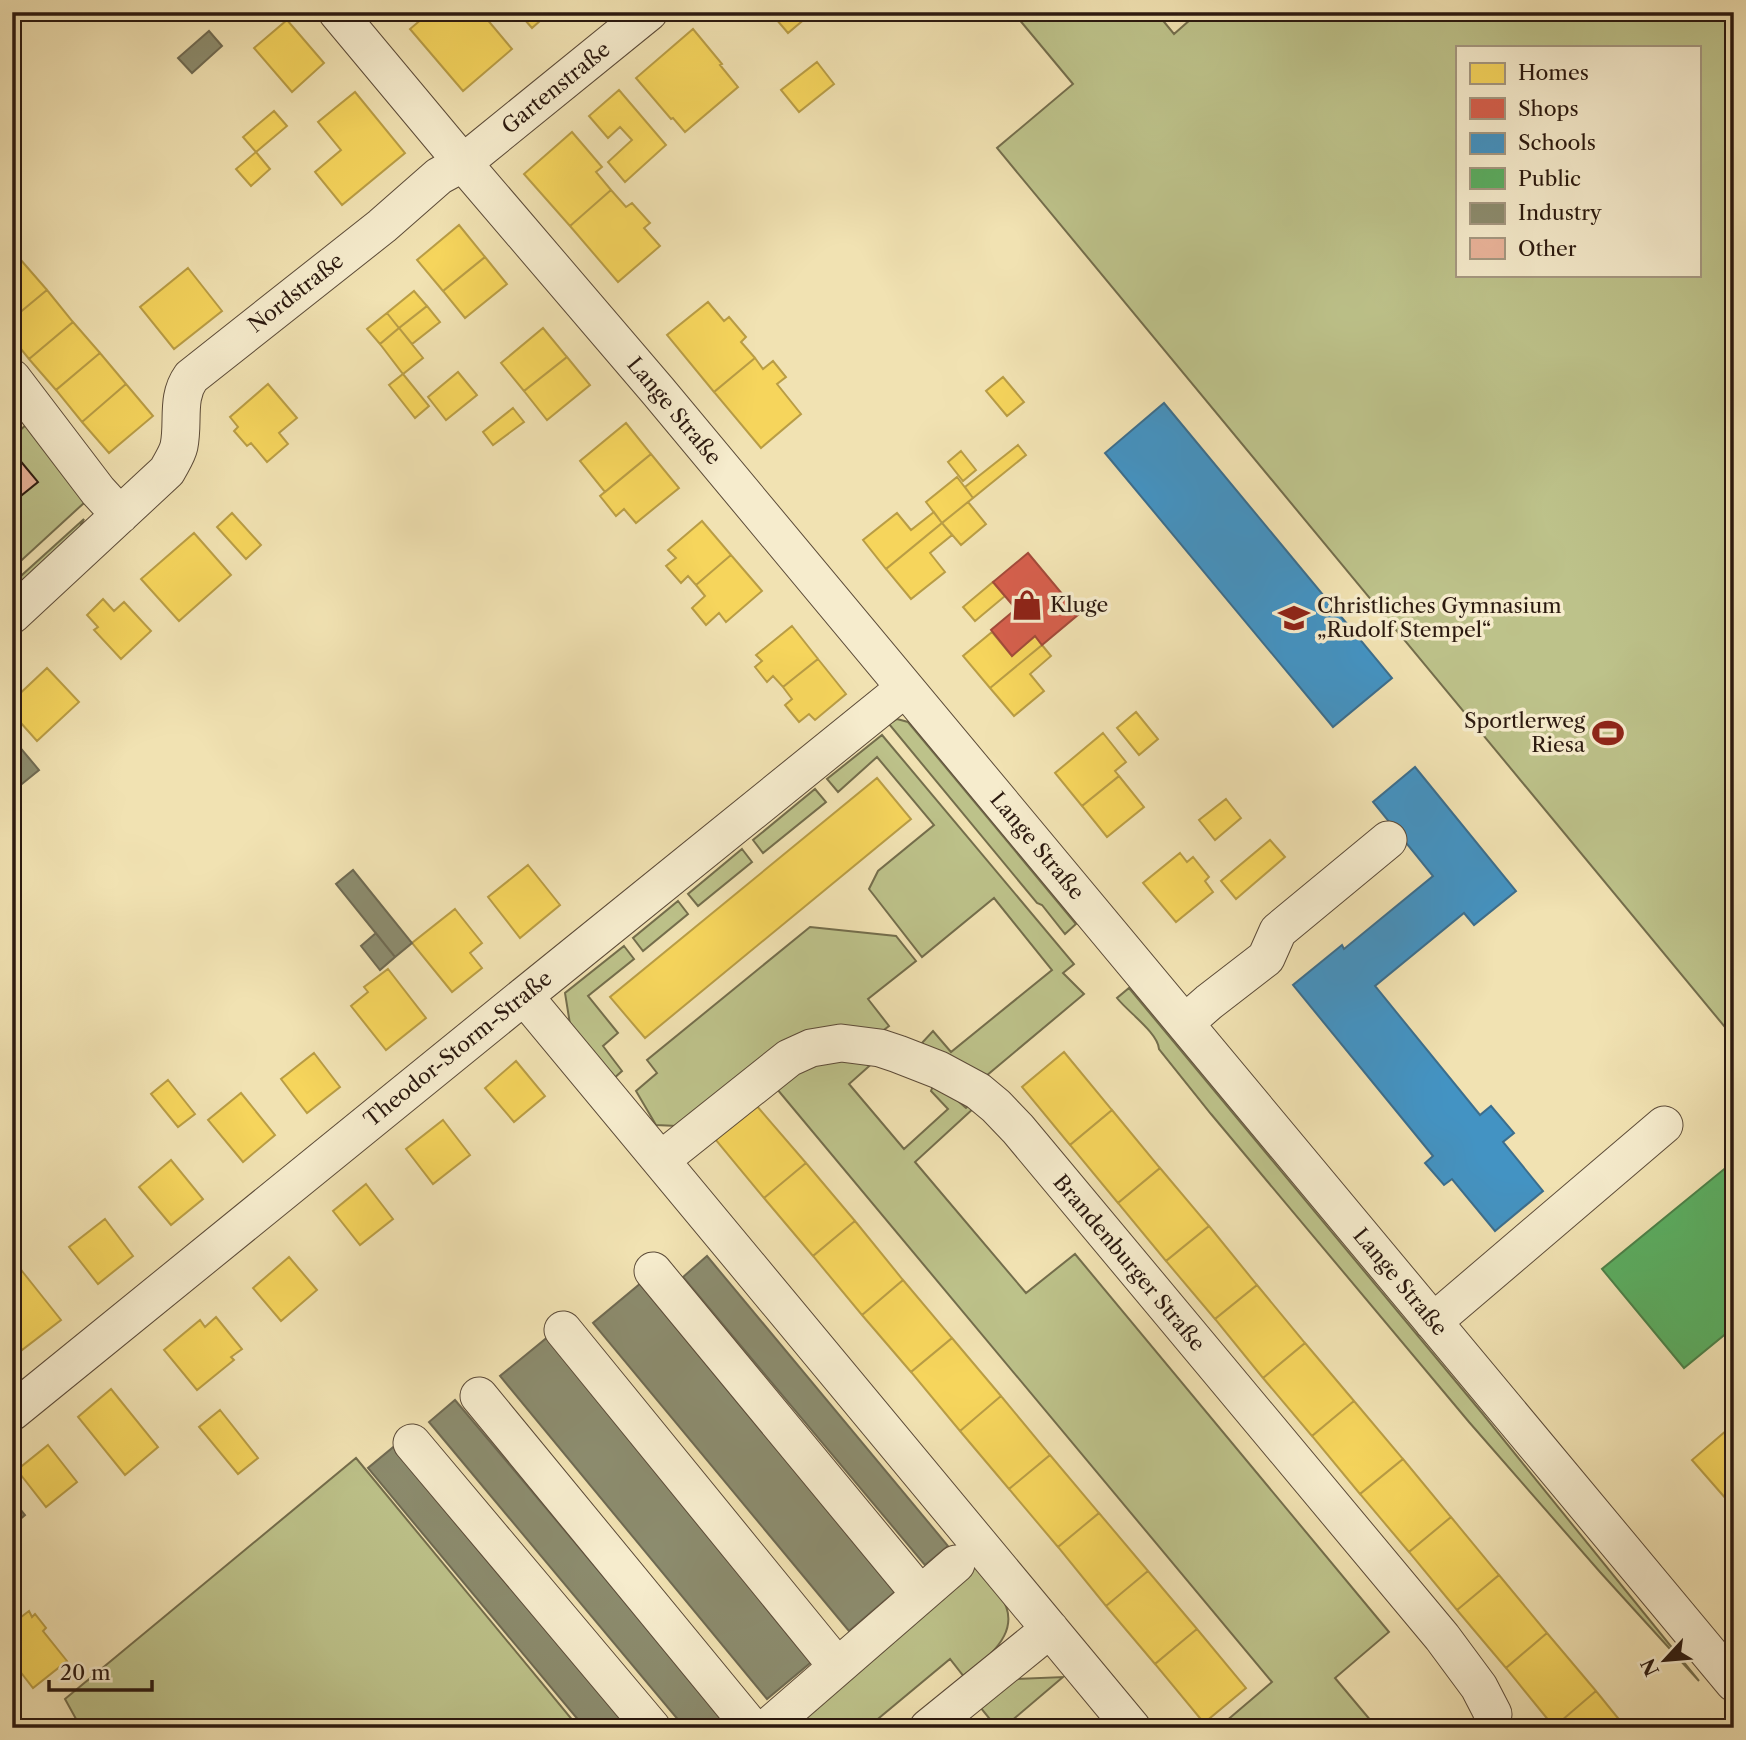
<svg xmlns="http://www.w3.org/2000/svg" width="1746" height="1740" font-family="'Libre Caslon Text',serif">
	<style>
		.green { fill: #bdc28a; stroke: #746e4c; stroke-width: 2; fill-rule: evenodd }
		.homes { fill: #f6d55c; stroke: #b99d45; stroke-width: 2 }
		.shops { fill: #d6604d; stroke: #a34b3a; stroke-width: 2 }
		.schools { fill: #4393c3; stroke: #3c6e8d; stroke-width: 2 }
		.public { fill: #5aae61; stroke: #4c8148; stroke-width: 2 }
		.industry { fill: #8c8c6e; stroke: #6f6a52; stroke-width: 2 }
		.building { fill: #eab49b; stroke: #2b190f; stroke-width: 2 }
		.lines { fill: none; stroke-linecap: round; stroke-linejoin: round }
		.minor-casing { stroke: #5c4b38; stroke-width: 39 }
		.minor { stroke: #f6eccd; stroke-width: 37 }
		.labels { text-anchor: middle; stroke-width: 7; stroke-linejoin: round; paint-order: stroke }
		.street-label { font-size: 21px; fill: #2b190f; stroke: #f6eccd }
		.poi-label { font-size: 21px; fill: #2b190f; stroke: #f6eccd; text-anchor: start }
	</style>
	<rect width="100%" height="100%" fill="#f1e2b2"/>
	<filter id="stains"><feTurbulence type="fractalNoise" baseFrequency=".00286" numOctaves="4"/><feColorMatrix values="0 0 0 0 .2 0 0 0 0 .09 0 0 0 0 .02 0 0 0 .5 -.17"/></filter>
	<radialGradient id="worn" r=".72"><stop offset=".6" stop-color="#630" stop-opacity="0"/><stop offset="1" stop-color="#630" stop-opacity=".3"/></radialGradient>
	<path class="green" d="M1013 12H1156L1174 34 1199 12H1731L1734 16V1038L997 148 1073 84ZM1457 47H1699V275H1457Z
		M28 423 85 502 12 569V428L17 433Z
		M84 519 76 535 12 594V584Z
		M897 719 908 722 1076 924 1065 934 1042 905 1037 903 889 724Z
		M882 735 1074 964 1063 973 1084 994 986 1076 921 1044 933 1031 951 1052 1052 970 994 898 922 957 869 889 878 871 934 825 877 757 838 792 827 779Z
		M815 789 826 802 763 853 753 840Z
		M742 849 752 862 698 906 688 894Z
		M678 901 688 914 643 951 633 938Z
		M810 927 896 936 916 961 868 999 889 1026 876 1036 677 1126 656 1125 636 1091 657 1073 647 1060Z
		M624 946 634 959 588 996 618 1033 603 1046 622 1071 612 1080 570 1024 565 993Z
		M1129 988 1482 1413 1699 1681 1600 1572 1469 1422 1211 1114 1159 1049C1158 1033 1128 1012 1117 998Z
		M876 1060 849 1084 904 1149 948 1109 931 1091 935 1081 966 1108 976 1099 975 1107 915 1162 1026 1293 1075 1254 1389 1632 1335 1678 1377 1728H1218L1272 1682 772 1083 795 1061Z
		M356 1458 579 1728H81L65 1699Z
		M975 1564C983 1574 993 1584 1000 1595 1025 1631 989 1655 965 1678L950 1659 867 1728H776Z
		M1063 1677 1003 1728H997L980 1707 1016 1679Z"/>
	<path class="homes" d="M430 12H481L512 49 463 91 410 29Z
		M518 12H550L532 28Z
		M770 12H813L788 33Z
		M287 20 324 63 292 92 254 48Z
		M693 29 722 64 720 65 738 87 685 132 673 118 671 119 636 78Z
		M817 62 834 84 799 112 781 90Z
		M619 90 666 145 625 182 608 162 632 140 620 127 608 138 589 116Z
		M355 92 405 153 342 205 315 172 341 150 318 122Z
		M274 111 287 126 256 152 243 137Z
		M572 132 602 167 596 172 611 190 570 226 524 174Z
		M256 152 270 169 251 186 236 169Z
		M611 190 626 207 632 203 650 223 644 228 660 246 618 282 570 226Z
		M459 225 485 257 443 291 417 260Z
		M485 257 507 284 465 318 443 291Z
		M20 259 47 290 12 319V266Z
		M188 268 222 311 174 349 140 307Z
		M47 290 73 322 29 359 12 338V319Z
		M414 291 427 306 399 328 387 313Z
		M708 302 724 321 729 317 746 337 741 342 755 358 714 392 667 335Z
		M427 306 440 322 412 344 399 328Z
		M387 313 399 328 380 344 367 329Z
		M73 322 100 353 56 390 29 359Z
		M399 328 423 358 403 374 380 344Z
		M543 328 567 357 524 391 501 363Z
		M100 353 126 384 82 422 56 390Z
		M567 357 590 385 547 420 524 391Z
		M755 358 763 369 773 361 786 377 777 384 801 414 761 448 714 392Z
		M458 372 477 395 446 420 428 397Z
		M403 374 429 406 415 418 389 385Z
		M1003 377 1024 402 1007 416 986 391Z
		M126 384 153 416 109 453 82 422Z
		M268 384 297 418 279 433 288 444 267 462 251 443 247 446 234 431 238 427 230 417Z
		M513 408 524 422 493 445 483 432Z
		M626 423 651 454 605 492 580 461Z
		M1018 445 1026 455 973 498 965 487Z
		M961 451 976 470 963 481 948 462Z
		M651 454 679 488 636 523 624 509 616 516 600 496Z
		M957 477 973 498 942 523 926 502Z
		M968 502 986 524 961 545 942 523Z
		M934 512 942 523 886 569 863 540 897 513 911 530Z
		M232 513 261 545 246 559 217 527Z
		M702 521 731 555 696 585 688 576 681 583 666 566 676 558 668 550Z
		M942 523 952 535 930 553 945 572 911 599 886 569Z
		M194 533 231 575 179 621 141 579Z
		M731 555 762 591 726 622 719 613 706 625 692 608 705 596 696 585Z
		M993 582 1005 596 975 621 963 607Z
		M103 599 114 611 124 602 151 631 121 659 94 630 98 627 87 615Z
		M792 626 818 659 783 687 773 676 767 682 755 667 762 661 756 655Z
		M992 632 1012 656 1035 636 1042 645 990 688 963 656Z
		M1042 645 1051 656 1030 674 1044 691 1014 716 990 688Z
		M818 659 846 694 815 720 809 714 799 722 785 705 792 699 783 687Z
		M47 668 79 702 37 741 12 713V701Z
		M1136 712 1158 739 1139 755 1117 728Z
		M1103 733 1126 762 1115 771 1119 776 1082 806 1055 773Z
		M1119 776 1144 807 1107 837 1082 806Z
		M877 778 911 819 645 1038 610 997Z
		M1226 799 1241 818 1215 840 1199 820Z
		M1270 840 1285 857 1236 899 1221 881Z
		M1180 853 1187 862 1193 857 1209 877 1205 881 1213 892 1176 922 1143 883Z
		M528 865 560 905 520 938 488 897Z
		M455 909 482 943 470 953 482 968 452 992 412 943Z
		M388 969 426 1018 386 1050 351 1006 368 992 364 987Z
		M1064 1052 1112 1110 1070 1145 1022 1087Z
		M314 1053 340 1087 307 1113 281 1079Z
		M516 1061 545 1096 514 1122 485 1088Z
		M168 1080 195 1114 178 1127 151 1094Z
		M241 1093 275 1135 243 1162 208 1120Z
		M756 1105 806 1163 764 1198 715 1139Z
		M1112 1110 1160 1168 1118 1203 1070 1145Z
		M443 1120 470 1155 433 1184 406 1149Z
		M171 1160 203 1199 171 1225 139 1187Z
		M806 1163 855 1221 813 1256 764 1198Z
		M1160 1168 1209 1226 1166 1261 1118 1203Z
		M366 1184 393 1219 360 1245 333 1211Z
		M105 1219 133 1256 98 1284 69 1247Z
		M855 1221 903 1280 862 1315 813 1256Z
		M1209 1226 1257 1285 1215 1319 1166 1261Z
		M289 1257 317 1290 281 1321 253 1288Z
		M22 1271 61 1320 22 1350 12 1338V1279Z
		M903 1280 952 1338 911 1372 862 1315Z
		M1257 1285 1305 1343 1263 1378 1215 1319Z
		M216 1317 242 1349 231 1357 234 1360 197 1390 164 1350 200 1320 205 1327Z
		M952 1338 1001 1396 960 1431 911 1372Z
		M1305 1343 1354 1401 1312 1436 1263 1378Z
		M111 1389 158 1447 125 1475 78 1417Z
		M1001 1396 1050 1455 1009 1489 960 1431Z
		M1354 1401 1403 1459 1360 1494 1312 1436Z
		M220 1410 258 1458 238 1474 199 1427Z
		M1734 1424V1508L1692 1460Z
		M48 1445 77 1482 46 1507 17 1470Z
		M1050 1455 1099 1513 1058 1547 1009 1489Z
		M1403 1459 1451 1517 1409 1552 1360 1494Z
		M1099 1513 1148 1571 1106 1606 1058 1547Z
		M1451 1517 1499 1575 1457 1610 1409 1552Z
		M1148 1571 1197 1629 1155 1664 1106 1606Z
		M1499 1575 1547 1633 1506 1668 1457 1610Z
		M29 1611 32 1617 35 1614 46 1628 43 1631 67 1661 33 1688 12 1661V1624Z
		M1197 1629 1246 1688 1204 1723 1155 1664Z
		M1547 1633 1596 1691 1554 1727 1506 1668Z
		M1596 1691 1626 1728H1555L1554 1727Z"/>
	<path class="shops" d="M1028 553 1079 614 1042 645 1035 636 1012 656 991 630 1016 609 993 582Z"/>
	<path class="schools" d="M1164 403 1392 678 1333 727 1105 453Z
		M1415 767 1516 891 1474 925 1464 913 1375 986 1480 1115 1491 1106 1514 1133 1503 1142 1543 1191 1495 1231 1452 1179 1444 1185 1425 1163 1433 1156 1293 985 1342 945 1344 949 1433 876 1373 802Z"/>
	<path class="public" d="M1734 1161V1327L1684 1368 1602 1269Z"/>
	<path class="industry" d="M209 31 222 46 192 73 178 58Z
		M12 738 39 770 12 792Z
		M353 870 412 943 395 957 336 884Z
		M376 933 395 957 380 970 361 946Z
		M707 1256 948 1546 925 1565 683 1277Z
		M641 1283 897 1590 849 1631 593 1323Z
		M549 1336 815 1659 767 1699 500 1376Z
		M455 1400 731 1728H685L429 1422Z
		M397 1444 634 1728H585L368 1468Z
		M12 1499 25 1515 12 1526Z"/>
	<path class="building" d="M18 458 38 482 17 499 12 493V463Z"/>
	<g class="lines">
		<defs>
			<path id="minor" d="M337 12 463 163 658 391 1734 1683
				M12 378 98 491 120 515
				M12 615 167 471C171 463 177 455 179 446 184 421 176 398 191 377L382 226 439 176 463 163 649 12
				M524 996 1132 1728
				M1185 1023 1209 1002 1266 958 1278 931 1388 840
				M661 1160 789 1058 811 1048 841 1043 880 1048 898 1054 939 1070 978 1091 996 1106 1018 1129 1442 1637 1479 1687 1493 1714 1491 1728
				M653 1271 920 1594
				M1433 1322 1664 1125
				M563 1330 837 1666
				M479 1396 752 1728
				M12 1412 524 996 905 688
				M412 1443 652 1728
				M767 1728 956 1564
				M928 1728 1050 1629"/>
		</defs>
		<use href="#minor" class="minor-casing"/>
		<use href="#minor" class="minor"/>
	</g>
	<defs>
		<symbol id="shop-bare" viewBox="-9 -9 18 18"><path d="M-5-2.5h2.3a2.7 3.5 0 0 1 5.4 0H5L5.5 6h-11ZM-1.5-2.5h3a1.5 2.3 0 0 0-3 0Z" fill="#8f2418" stroke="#f6eccd" stroke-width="2.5" paint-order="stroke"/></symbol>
		<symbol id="school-bare" viewBox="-9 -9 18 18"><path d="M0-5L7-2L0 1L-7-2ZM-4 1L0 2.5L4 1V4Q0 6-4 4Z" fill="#8f2418" stroke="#f6eccd" stroke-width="2.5" paint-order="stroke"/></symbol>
		<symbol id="stadium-bare" viewBox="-9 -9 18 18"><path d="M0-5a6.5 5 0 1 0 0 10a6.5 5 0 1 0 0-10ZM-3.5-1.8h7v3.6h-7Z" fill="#8f2418" stroke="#f6eccd" stroke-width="2.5" paint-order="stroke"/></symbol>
	</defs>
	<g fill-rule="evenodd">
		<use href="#shop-bare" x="1005" y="583" width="44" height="44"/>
		<use href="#school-bare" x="1272" y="596" width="44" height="44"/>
		<use href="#stadium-bare" x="1586" y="711" width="44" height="44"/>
	</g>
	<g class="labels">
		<g class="street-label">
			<text transform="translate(556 88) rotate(-39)" y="7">Gartenstraße</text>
			<text transform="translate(296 293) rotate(-38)" y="7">Nordstraße</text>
			<text transform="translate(674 411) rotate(50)" y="7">Lange Straße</text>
			<text transform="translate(1037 846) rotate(50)" y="7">Lange Straße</text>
			<text transform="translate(458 1049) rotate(-39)" y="7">Theodor-Storm-Straße</text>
			<text transform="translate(1129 1263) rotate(50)" y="7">Brandenburger Straße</text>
			<text transform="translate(1400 1282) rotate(50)" y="7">Lange Straße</text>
		</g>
		<g class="poi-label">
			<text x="1050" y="612">Kluge</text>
			<text x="1317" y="613">Christliches Gymnasium<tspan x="1317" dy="24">„Rudolf Stempel“</tspan></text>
			<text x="1585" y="728" text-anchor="end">Sportlerweg<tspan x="1585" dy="24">Riesa</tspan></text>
		</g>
	</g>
	<rect width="1746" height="1740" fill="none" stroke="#f1e2b2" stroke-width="42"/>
	<rect x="14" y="14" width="1718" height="1712" fill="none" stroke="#2b190f" stroke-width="3.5"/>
	<rect x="21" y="21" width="1704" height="1698" fill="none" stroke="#2b190f" stroke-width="2"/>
	<rect x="1456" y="46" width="245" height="231" fill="#f6eccd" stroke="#a59881" stroke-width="2"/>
	<rect x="1470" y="63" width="35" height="21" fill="#f6d55c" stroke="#a59881" stroke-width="2"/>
	<text x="1518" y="80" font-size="21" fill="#2b190f">Homes</text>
	<rect x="1470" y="98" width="35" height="21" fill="#d6604d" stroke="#a59881" stroke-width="2"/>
	<text x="1518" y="116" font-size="21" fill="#2b190f">Shops</text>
	<rect x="1470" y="133" width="35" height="21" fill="#4393c3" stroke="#a59881" stroke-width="2"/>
	<text x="1518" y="150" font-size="21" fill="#2b190f">Schools</text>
	<rect x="1470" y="168" width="35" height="21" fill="#5aae61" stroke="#a59881" stroke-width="2"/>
	<text x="1518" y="186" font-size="21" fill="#2b190f">Public</text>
	<rect x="1470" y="203" width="35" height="21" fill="#8c8c6e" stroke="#a59881" stroke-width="2"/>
	<text x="1518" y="220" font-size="21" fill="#2b190f">Industry</text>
	<rect x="1470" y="238" width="35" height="21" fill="#eab49b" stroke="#a59881" stroke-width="2"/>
	<text x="1518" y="256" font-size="21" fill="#2b190f">Other</text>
	<g transform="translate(1665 1660) rotate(244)" stroke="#f6eccd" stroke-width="5" paint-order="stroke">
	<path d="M0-5L12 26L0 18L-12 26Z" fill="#2b190f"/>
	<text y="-10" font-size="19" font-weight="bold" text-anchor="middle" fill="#2b190f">N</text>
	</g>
	<path d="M49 1680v10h103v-10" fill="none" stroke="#2b190f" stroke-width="3.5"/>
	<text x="60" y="1680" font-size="21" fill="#2b190f" stroke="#f6eccd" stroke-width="5" paint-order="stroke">20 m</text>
	<rect width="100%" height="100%" filter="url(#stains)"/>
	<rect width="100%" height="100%" fill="url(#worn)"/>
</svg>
